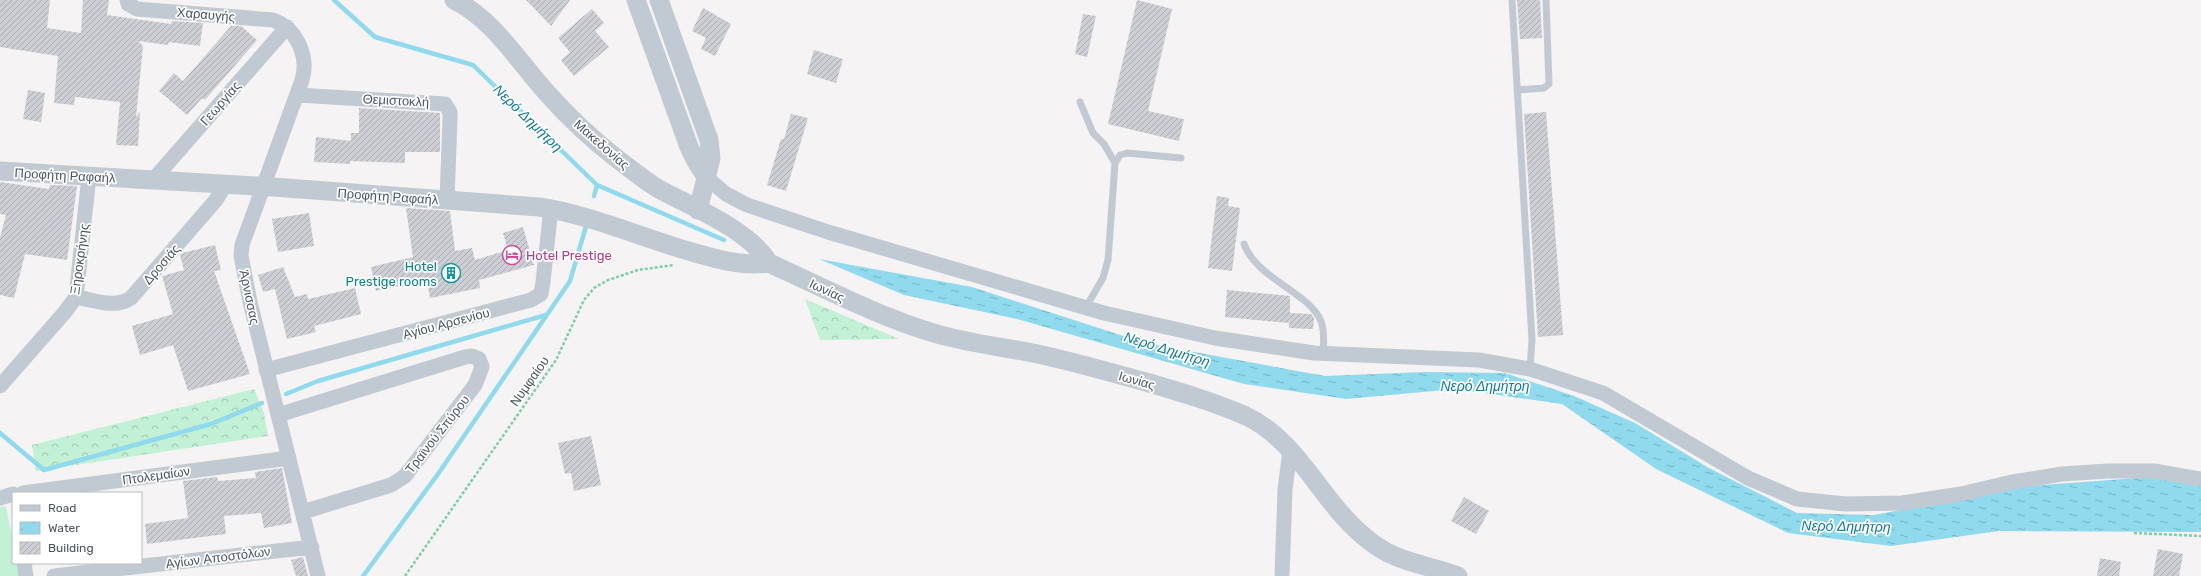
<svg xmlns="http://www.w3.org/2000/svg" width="2201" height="576" font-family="Rubik,sans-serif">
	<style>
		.green { fill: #c3f1d5 }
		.forest { fill: url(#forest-crowns) }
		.water { fill: url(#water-ripples) }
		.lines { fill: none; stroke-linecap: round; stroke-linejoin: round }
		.stream { stroke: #90daee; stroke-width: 4.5 }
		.building { fill: url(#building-hatch) }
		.path { stroke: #7ad0a6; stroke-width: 2.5; stroke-dasharray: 3 2; stroke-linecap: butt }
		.service { stroke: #c1cad2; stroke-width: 7 }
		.minor { stroke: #c1cad2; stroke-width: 15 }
		.tertiary { stroke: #c1cad2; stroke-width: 19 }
		.labels { text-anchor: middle; stroke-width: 3.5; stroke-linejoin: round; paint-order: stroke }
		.street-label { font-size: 13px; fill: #4a5661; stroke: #fff }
		.hotel-label { font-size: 13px; fill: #b23c85; stroke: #fff; text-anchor: start }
		.culture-label { font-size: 13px; fill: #0d838f; stroke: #fff; text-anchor: end }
		.water-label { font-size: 14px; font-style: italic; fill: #0c7c9b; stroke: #fff }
	</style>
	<defs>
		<pattern id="forest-crowns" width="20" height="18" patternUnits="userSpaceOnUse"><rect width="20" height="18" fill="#c3f1d5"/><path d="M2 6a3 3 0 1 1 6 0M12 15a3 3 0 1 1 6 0" fill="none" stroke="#a0c6b0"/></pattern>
		<pattern id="water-ripples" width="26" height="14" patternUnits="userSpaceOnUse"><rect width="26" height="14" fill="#90daee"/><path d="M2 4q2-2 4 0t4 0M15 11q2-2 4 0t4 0" fill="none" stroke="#78b4c4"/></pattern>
		<pattern id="building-hatch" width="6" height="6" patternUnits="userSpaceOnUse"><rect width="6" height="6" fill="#cdcfd5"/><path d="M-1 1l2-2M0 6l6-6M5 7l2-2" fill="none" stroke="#a8abb0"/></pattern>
	</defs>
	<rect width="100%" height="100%" fill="#f5f3f3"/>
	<path class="green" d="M6 506 13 542V563H17L19 576H0V507Z"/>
	<path class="forest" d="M805 299 899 339 820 340Z
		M254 389 264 413 268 436 36 471 32 445Z"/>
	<path class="water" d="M819 259 972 287 1145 343 1325 376 1424 372 1505 373 1574 396 1635 423 1709 468 1797 513 1874 515 2028 486 2151 477 2201 485V532L1999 531 1891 546 1788 533 1656 469 1562 404 1456 389 1346 399 1244 384 1017 319 904 295Z"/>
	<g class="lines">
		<path class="stream" d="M334 0 375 37 473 65 597 185 724 240
			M594 196 597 185
			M286 394 318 381 546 315
			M0 433 44 470 211 424 262 403
			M363 576 438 474 570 281 587 223"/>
	</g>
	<path class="building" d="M0 0H50L47 28 81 33 83 0H109L107 15 171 24 172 21 203 23 200 46 169 42 168 45 138 41 143 46 136 117 140 112 138 146 116 145 120 102 75 97 74 105 54 103 58 56 0 47Z
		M526 0H570L551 26Z
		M1137 0 1172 9 1148 111 1184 119 1179 141 1108 124Z
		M1517 0H1540L1542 38 1520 39Z
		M703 8 731 24 715 56 701 49 706 38 692 31Z
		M592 9 604 23 595 31 609 47 574 76 561 60 570 52 558 38Z
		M1083 14 1096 16 1087 57 1075 54Z
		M231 26H241L257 40 205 100 202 98 187 115 159 91 174 73 183 81Z
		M814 50 843 59 836 83 807 74Z
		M28 90 45 93 41 122 23 119Z
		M359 108 440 113V152H405V163L350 161V164L314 162 316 137 351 141V133H359Z
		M1546 112 1563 335 1538 337 1524 114Z
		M791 114 808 118 786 191 767 185 781 139H784Z
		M0 182 49 189 50 185 77 186 67 260 25 254 14 298 0 295V238L6 215 0 214Z
		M1217 196 1229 198 1228 206 1240 208 1232 271 1208 268Z
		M406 208 450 211 455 251 472 248 475 260 508 250 503 233 523 227 534 265 479 280 480 288 430 298 427 280 376 291 371 267 413 257Z
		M309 213 314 246 278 252 272 219Z
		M215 245 221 270 214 271 250 374 188 391 173 345 140 355 132 326 173 314 162 276 184 270 180 255 182 253Z
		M283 267 295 297 307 294 308 299 355 288 361 314 314 326 316 332 287 339 275 289 263 292 258 275Z
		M1227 290 1290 296V313L1311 314 1314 318 1313 329 1289 328 1290 315 1289 323 1225 317Z
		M591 436 601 485 574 491 571 473 565 474 558 443Z
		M282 468 292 523 264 528 261 513 224 516 226 534 147 544 145 524 188 518 183 481 217 477 218 481 256 478 255 472Z
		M1464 497 1489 511 1476 534 1451 521Z
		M2158 549 2183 554 2179 576H2153Z
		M303 557 308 576H296L291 560Z
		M2100 558 2121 562 2119 576H2097Z"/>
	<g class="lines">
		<path class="path" d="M2134 533 2201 536
			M405 576 556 360 584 300 594 288 608 280 638 270 674 265"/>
		<path class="service" d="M1512 0 1532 340 1530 369
			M1517 90 1544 88 1549 84 1546 0
			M1080 102 1093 133 1104 144 1115 163
			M1244 244C1256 277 1303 290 1319 317 1325 327 1324 342 1323 353
			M1086 307 1103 278 1108 260 1115 163 1120 155 1127 153 1181 158"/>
		<path class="minor" d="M127 0 128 4 137 9 273 20C297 28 309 57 302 80L242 245 241 256 250 302 318 576
			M297 95 445 104 450 112V119L447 200
			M707 178 726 194 747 205 828 232 1104 313 1215 338 1314 353 1479 360 1530 369 1603 393 1748 478 1797 499 1846 504 1902 503 1961 494 2012 482 2062 474 2108 471H2154L2201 479
			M153 180 287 27
			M76 297C94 300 115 309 131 298L216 200 226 184
			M266 370 531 300 541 294 543 282 551 208
			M0 386 65 312 76 297 89 176
			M278 415 465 357 472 356 479 359 482 367 475 385 405 476 391 485 303 512
			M23 493 289 458
			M0 498 13 494
			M24 563 26 576
			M54 576 312 547
			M1282 576 1285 490 1290 450"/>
		<path class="tertiary" d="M454 0C493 19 518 61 547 93 569 118 594 141 620 161 632 170 644 180 657 188 691 207 749 229 769 263
			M636 0 689 147 697 163 707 178
			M659 0 709 140 711 158 698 210
			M0 171 273 187 539 207C587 214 638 236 685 250 712 258 740 267 769 263
			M769 263C824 288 879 317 937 334 969 343 1001 347 1033 353 1071 361 1109 372 1146 382 1180 392 1214 402 1246 416 1297 440 1319 497 1360 533 1370 542 1382 551 1395 556 1415 565 1438 568 1458 576"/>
	</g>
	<defs>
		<symbol id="hotel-ring" viewBox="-11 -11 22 22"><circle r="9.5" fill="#fff" stroke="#d1479c" stroke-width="1.5"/><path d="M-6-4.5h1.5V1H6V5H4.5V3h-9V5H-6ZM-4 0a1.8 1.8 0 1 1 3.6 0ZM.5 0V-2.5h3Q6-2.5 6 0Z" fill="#d1479c"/></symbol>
		<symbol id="building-ring" viewBox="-11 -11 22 22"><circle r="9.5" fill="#fff" stroke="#0f9aa8" stroke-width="1.5"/><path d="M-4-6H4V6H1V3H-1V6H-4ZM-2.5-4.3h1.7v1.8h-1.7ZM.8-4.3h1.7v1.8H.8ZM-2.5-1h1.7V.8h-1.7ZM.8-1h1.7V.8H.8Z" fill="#0f9aa8"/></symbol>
	</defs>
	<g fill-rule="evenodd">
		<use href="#hotel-ring" x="501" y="244" width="22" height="22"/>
		<use href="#building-ring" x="440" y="262" width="22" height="22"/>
	</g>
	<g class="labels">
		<g class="street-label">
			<text transform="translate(206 14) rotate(5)" y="5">Χαραυγής</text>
			<text transform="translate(396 100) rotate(3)" y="5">Θεμιστοκλή</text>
			<text transform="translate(220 103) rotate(-49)" y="5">Γεωργίας</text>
			<text transform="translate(602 144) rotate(41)" y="5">Μακεδονίας</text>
			<text transform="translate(65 175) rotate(3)" y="5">Προφήτη Ραφαήλ</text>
			<text transform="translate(388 196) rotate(4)" y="5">Προφήτη Ραφαήλ</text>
			<text transform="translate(79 259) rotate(-82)" y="5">Ξηροκρήνης</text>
			<text transform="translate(161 264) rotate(-49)" y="5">Δροσιάς</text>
			<text transform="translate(827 290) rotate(25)" y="5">Ιωνίας</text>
			<text transform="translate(250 297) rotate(78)" y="5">Άρνισσας</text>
			<text transform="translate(446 323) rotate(-15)" y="5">Αγίου Αρσενίου</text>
			<text transform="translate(1137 380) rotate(16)" y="5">Ιωνίας</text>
			<text transform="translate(529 381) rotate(-55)" y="5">Νυμφαίου</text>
			<text transform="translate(437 434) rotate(-52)" y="5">Τραϊνού Σπύρου</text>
			<text transform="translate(156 475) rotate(-8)" y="5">Πτολεμαίων</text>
			<text transform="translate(218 557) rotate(-7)" y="5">Αγίων Αποστόλων</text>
		</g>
		<g class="hotel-label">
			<text x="526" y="260">Hotel Prestige</text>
		</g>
		<g class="culture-label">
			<text x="437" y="271">Hotel<tspan x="437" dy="15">Prestige rooms</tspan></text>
		</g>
		<g class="water-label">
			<text transform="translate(528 118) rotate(44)" y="5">Νερό Δημήτρη</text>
			<text transform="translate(1167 349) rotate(17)" y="5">Νερό Δημήτρη</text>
			<text x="1485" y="391">Νερό Δημήτρη</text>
			<text transform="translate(1846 526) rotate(1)" y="5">Νερό Δημήτρη</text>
		</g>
	</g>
	<rect x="12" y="492" width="130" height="72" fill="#ffffff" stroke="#b7bbc0"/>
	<rect x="20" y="505" width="20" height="6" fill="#c1cad2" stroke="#b7bbc0"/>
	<text x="48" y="512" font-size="12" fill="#4a5661">Road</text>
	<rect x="20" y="522" width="20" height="12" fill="url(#water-ripples)" stroke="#b7bbc0"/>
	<text x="48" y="532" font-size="12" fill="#4a5661">Water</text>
	<rect x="20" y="542" width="20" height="12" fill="url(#building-hatch)" stroke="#b7bbc0"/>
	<text x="48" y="552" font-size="12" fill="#4a5661">Building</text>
</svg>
